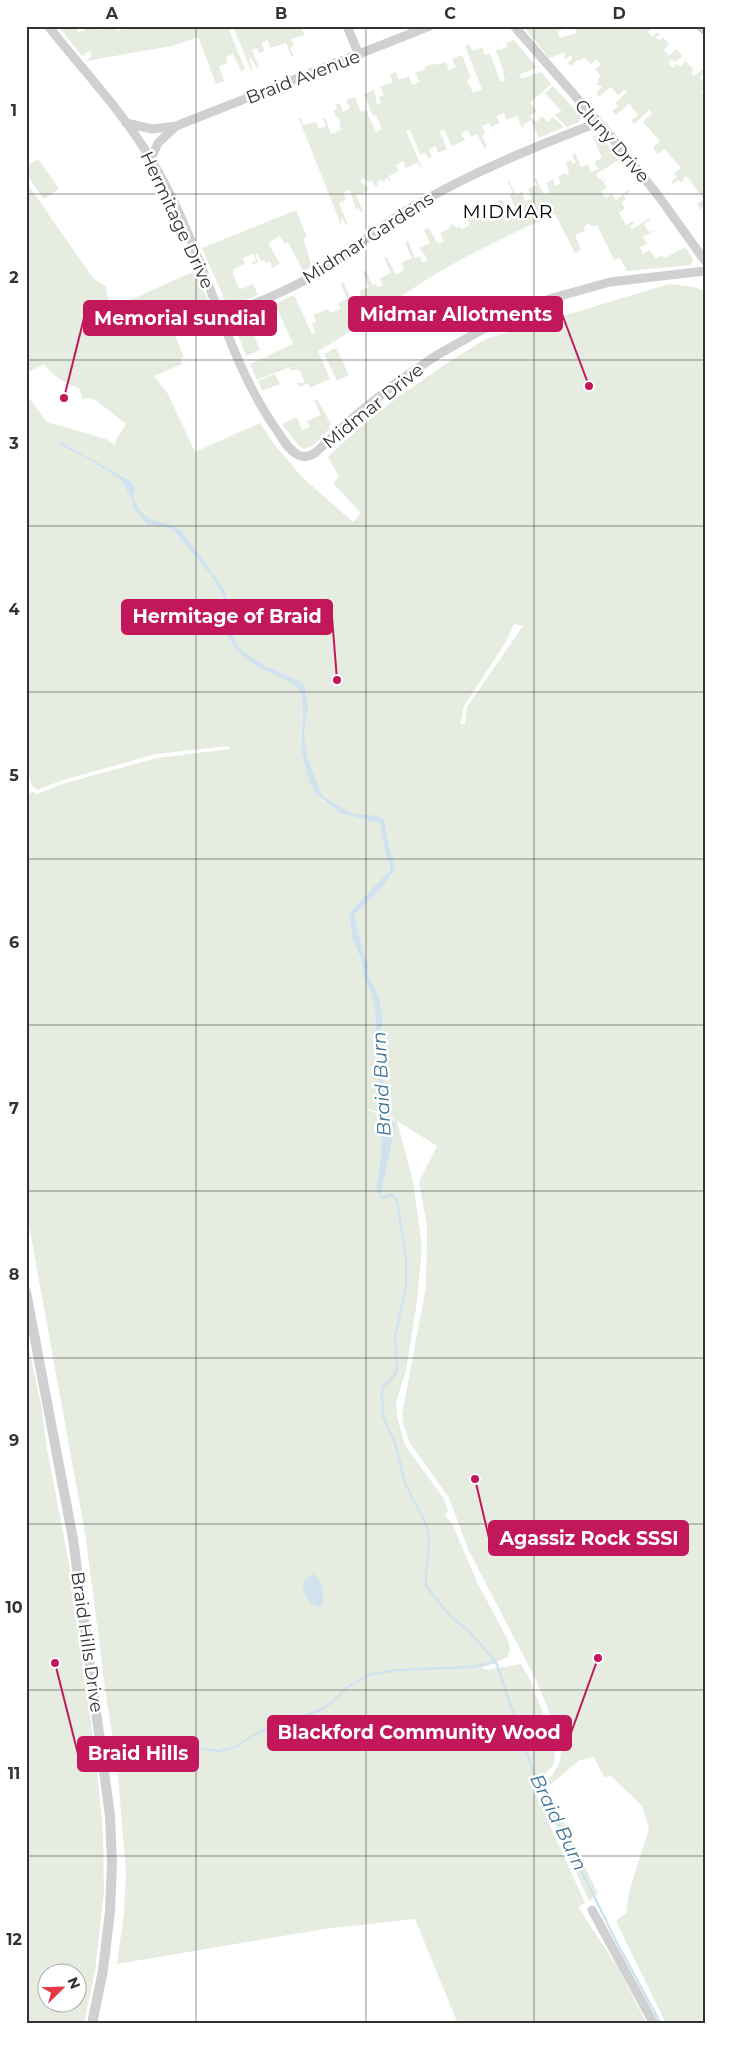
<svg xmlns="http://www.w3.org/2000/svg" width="731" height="2050" font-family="Montserrat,sans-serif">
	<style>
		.green { fill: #e6ecdf; fill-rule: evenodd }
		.water { fill: #cfe2ee }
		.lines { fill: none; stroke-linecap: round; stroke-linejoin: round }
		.stream { stroke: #cfe2ee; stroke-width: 2.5 }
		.minor { stroke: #d0d0d0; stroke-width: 9 }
		.tertiary { stroke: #d0d0d0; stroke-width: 10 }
		.grid { fill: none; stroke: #333; stroke-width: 1; stroke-opacity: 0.55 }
		.labels { text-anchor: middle; stroke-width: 5; stroke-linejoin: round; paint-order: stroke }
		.street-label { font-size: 18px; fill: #333; stroke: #fff }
		.neighbourhood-label { font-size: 19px; letter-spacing: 1px; fill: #000; stroke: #fff }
		.water-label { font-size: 19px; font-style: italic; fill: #3f7597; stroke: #fff }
		.leader { fill: none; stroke: #c2185b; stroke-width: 2 }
		.callout-dot { fill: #c2185b; stroke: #fff; stroke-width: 2 }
		.callout { fill: #c2185b; stroke: #c2185b; stroke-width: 2 }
		.callout-label { font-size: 19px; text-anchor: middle; font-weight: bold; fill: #fff }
		.neatline { fill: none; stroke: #333; stroke-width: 2 }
		.grid-label { font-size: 16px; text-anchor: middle; font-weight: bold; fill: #333 }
	</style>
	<rect width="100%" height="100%" fill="#fff"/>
	<path class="green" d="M58 26H71L76 28 78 32 84 31 83 27 97 26 98 30 101 29 100 26H115L116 31 124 29 123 26H304L302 28 305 35 291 39 294 46 290 48 294 56 292 57 286 43 270 48 268 40 261 43 265 51 259 53 257 48 252 50 259 67 257 68 251 58 249 59 253 70H251L234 29 229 30 245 69 241 71 233 54 226 57 228 63 219 67 224 81 216 84 198 37 172 46 86 61 92 56 89 51 82 56Z
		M523 26H536L538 29 542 26H569L557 32 560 38 577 33 575 26H654L648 32 652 37 658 32 660 34 656 37 660 40 663 37 669 44 674 39 664 50 669 56 676 49 682 56 675 62 672 59 668 63 673 68 678 64 680 67 686 61 694 70 691 73 694 76 703 69 705 71V75L703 74 700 78 705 83V89L701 92 705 96V206L694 213 700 208 697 204 704 199 686 176 681 183 678 180 673 184 671 182 677 177 674 174 681 168 665 149 658 154 653 147 660 141 643 122 652 113 649 110 634 124 631 121 638 115 629 104 616 115 612 111 618 106 615 103 627 92 624 90 618 95 611 87 599 97 596 93 602 87 596 84 599 82 597 80 601 76 595 69 601 65 596 59 591 64 584 57 580 61 578 59 571 66 568 63 573 58 570 55 565 60V52L549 58Z
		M514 40 537 68 520 74 521 79 541 72 551 84 530 103 537 111 530 116 536 122 542 116 547 122 553 117 564 127 539 138 531 120 523 125 524 127 522 128 517 116 506 120 504 113 496 116 500 123 491 127 489 123 482 126 485 134 482 136 487 147 484 148 477 134 471 137 468 130 461 134 465 140 452 146 444 130 440 132 447 149 438 153 436 146 428 150 432 156 429 158 424 152 421 156 410 130 406 131 422 168 417 163 406 168 403 161 396 165 399 171 389 176 391 184 388 178 382 182 381 179 377 182 378 185 375 186 372 180 367 182 366 179H361V183L364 184 369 190 360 194H356L363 212H361L359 208 356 209 350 190 343 192 346 200 339 203 348 225H346L343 219 341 220 342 227 299 119 301 118 303 125 316 122 319 129 326 126 323 118 325 117 331 134 341 130 339 125 341 124 338 117 336 118 334 111 337 108 335 105 340 103 343 112 350 108 346 100 355 97 361 112 366 110 376 132 382 129 376 115 373 116 364 94 374 90 377 104 381 103 379 97 384 95 380 87 393 82 390 74 396 72 399 80 409 76 412 85 420 82 415 73 426 69 425 67 434 63 436 65 446 62 449 70 456 67 452 59 462 55 471 78 467 80 473 93 482 89 465 46 468 44 473 51 482 47 485 55 490 54 501 82 505 80 503 73 504 72 496 51 508 47 506 43Z
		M553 86 581 116 579 122 567 127 555 115 562 110 559 109 545 93Z
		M592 135 602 138 619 160 596 174 598 179 600 178 602 181 608 178 603 182 607 187 601 192 606 198 611 193 616 200 629 190 630 191 624 196 626 200 621 202 625 209 619 213 626 225 633 221 634 223 630 227 633 229 649 218 650 220 644 224 649 232 657 229 643 237 647 244 640 247 643 254 650 250 656 259 662 255 665 258 685 247 693 259 691 265 627 271 620 258 614 260 597 225 592 227 588 223 584 227 585 231 575 235 581 250 575 253 555 214C511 234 467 254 426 280 390 303 356 330 318 351L330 379 310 388 308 383 299 387 297 383H304V380L299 370H291L290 367 257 380 250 364 293 344 275 304 294 295 312 334 315 333 312 323 316 321 313 315 328 309 330 313 341 309 338 303 347 299 341 284 344 283 350 297 354 296 357 301 362 298 359 291 369 287 363 272 366 270 372 285 376 284 378 287 383 285 380 278 391 273 384 258 387 257 396 275 404 270 401 263 412 258 405 243 408 241 415 258 420 256 422 262H427L425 255 419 248 430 243 424 230 428 227 438 244 444 241 440 233 450 228 449 226 453 224 456 228 459 226 457 220 461 229 470 225 467 218 477 213 480 220 483 218 480 210 489 205 493 213 498 215 502 213 496 202 502 199 507 211 515 208 510 195 513 193 508 182 509 181 516 195 522 192 525 201 532 199 528 189 537 185 534 179 536 178 544 195 550 192 546 183 553 179 555 186 561 183 558 177 565 173 566 175 569 174 566 162 571 160 573 164 576 163 572 155 575 153 581 167 588 165 591 172 598 169 594 162 602 158Z
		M38 159 59 189 44 199 26 174V166Z
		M26 182 93 278 106 287 110 309 195 271 210 305 169 321 184 357 180 359 182 364 154 376 168 394 195 452 260 423 274 444 302 477 353 522 361 513 333 483 339 477 328 457 339 446 391 402 447 363 486 339 669 284 694 287 705 292V2024H666L616 1921 626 1913 629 1892 649 1829 642 1806 611 1776 604 1777 594 1757 580 1760 547 1787 598 1894 589 1901 540 1791V1786L553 1774 560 1761 562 1746 558 1733 536 1680 468 1549 449 1498 410 1443 403 1423 402 1414 426 1287 427 1226 419 1182 437 1146 397 1121 413 1181 422 1247 417 1301 406 1371 396 1402 397 1417 405 1445 444 1499 448 1511 445 1516 452 1523 477 1582 508 1640 510 1649 508 1657 481 1668 487 1670 521 1664 530 1680 555 1744 554 1764 535 1785V1792L585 1903 578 1907 618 1968 647 2024H458L415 1919 324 1929 117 1964 124 1913 126 1872 117 1764 107 1703 86 1539 26 1209V794L33 792 37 794 62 784 157 758 230 749 229 746 156 754 60 781 38 790 33 787 26 770V394L47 422 106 439 115 445 116 440 126 424 97 401 90 398 82 399 79 388C64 383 54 377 44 364L26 373ZM61 442 129 480 135 487 134 500 142 513 151 519 172 525 182 531 227 595 233 638 240 649 265 666 298 680 305 686C310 702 305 716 304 732 303 747 314 788 325 797 332 803 344 811 352 813 363 816 377 814 386 821L388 841 395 869 382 888 357 912 355 918 364 953 368 963 369 976 379 997 383 1020 378 1049 390 1115 395 1119 391 1118V1120L396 1122 379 1197 376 1187 381 1158 384 1116 362 1108 384 1113 372 1041 376 1027 375 1008 371 992 363 975 362 962 352 937 349 913 389 871C391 865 382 832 380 823L339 813 321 799 301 750 303 708 301 693 292 683 257 667 238 652 228 637 223 596 209 573 173 530 168 527 148 524 133 507V502L121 480 88 459 60 445ZM514 624 523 626 467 707 465 724H460L464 706 505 643Z
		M296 210 307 237 303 238 312 267 303 271 288 242 285 244 280 236 268 243 280 264 272 268 270 261 266 263 264 260 261 261 257 253 255 254 258 262 253 265 252 262 256 260 253 254 243 258 245 264 234 269 233 273 238 287 242 289 253 284 258 295 234 304 226 303 202 248Z
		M247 316 260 350 246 356 235 326 237 321Z
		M336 348 349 375 337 381 324 354Z
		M275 374 280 384 262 391 258 381Z
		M317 399 331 424 329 426 330 428 314 445 304 449 299 446 282 424 297 417 302 430 310 427 307 421 321 415 314 400Z
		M26 1334 42 1410 47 1449 69 1563 96 1759 103 1833 104 1892 95 1971 84 2024H26ZM78 1972V2002H48V1972Z"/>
	<path class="water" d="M61 442 129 480 135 487 134 500 142 513 151 519 172 525 182 531 226 592 233 638 240 649 265 666 298 680 305 686 308 705 304 734 305 744 309 763 321 793 326 798 350 813 377 816 385 820 388 841 395 869 382 888 357 912 355 918 364 953 368 963 369 976 379 997 381 1007 383 1020 378 1049 391 1120 396 1122 380 1198 376 1187 381 1158V1143L384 1113 372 1041 376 1027 375 1008 371 992 363 975 362 962 352 937 349 913 389 871 390 867 384 846 380 823 339 813 315 793 310 783 301 750 303 708 301 693 292 683 257 667 238 652 228 637 223 596 209 573 173 530 167 527 148 525 133 507V502L121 480 88 459 60 445Z
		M314 1574C322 1580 326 1596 322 1605L318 1607C309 1605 304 1595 303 1587L305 1579Z"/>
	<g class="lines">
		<path class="stream" d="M379 1192 382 1198 393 1195 397 1201 406 1258V1286L395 1337 397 1368 394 1376 383 1387 382 1398 383 1416 395 1443 405 1483 427 1526 429 1542 426 1574V1586L451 1617 469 1631 496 1662 532 1768 550 1807 616 1941 661 2024
			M124 1753 187 1747 218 1751 235 1747 259 1732 320 1710 334 1701 345 1689 368 1675 397 1670 472 1667 496 1662"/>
		<path class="minor" d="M48 26C82 69 122 111 150 158 165 182 178 209 189 236 217 301 236 373 278 432 283 440 289 450 298 455 304 458 309 457 315 453L356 415 396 383 437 355 494 323 549 299 610 282 705 271
			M347 26 359 55
			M514 26 619 146 660 198 705 261
			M126 123 152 129 176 126 430 26
			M151 159 158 143 174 128
			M222 317C256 303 293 289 324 269 354 249 380 226 411 208 470 173 534 147 597 123
			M592 1910 654 2024"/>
		<path class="tertiary" d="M701 26 705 30
			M26 1292 73 1539 110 1816 112 1863 110 1911 103 1970 92 2024"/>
	</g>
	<path class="grid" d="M196 26V2024M366 26V2024M534 26V2024M26 194H705M26 360H705M26 526H705M26 692H705M26 859H705M26 1025H705M26 1191H705M26 1358H705M26 1524H705M26 1690H705M26 1856H705"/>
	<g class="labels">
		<g class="street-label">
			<text transform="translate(303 77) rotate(-21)" y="6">Braid Avenue</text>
			<text transform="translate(612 141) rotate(49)" y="6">Cluny Drive</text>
			<text transform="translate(177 220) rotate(65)" y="6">Hermitage Drive</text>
			<text transform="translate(368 238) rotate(-33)" y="6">Midmar Gardens</text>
			<text transform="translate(373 406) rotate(-39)" y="6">Midmar Drive</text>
			<text transform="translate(87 1642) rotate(82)" y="6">Braid Hills Drive</text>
		</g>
		<g class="neighbourhood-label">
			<text x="508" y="218">MIDMAR</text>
		</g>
		<g class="water-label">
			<text transform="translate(381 1084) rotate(-93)" y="7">Braid Burn</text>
			<text transform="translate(559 1822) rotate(64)" y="7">Braid Burn</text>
		</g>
	</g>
	<path class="leader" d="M589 386L562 314M64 398L84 318M337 680L332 617M475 1479L489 1538M598 1658L571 1733M55 1663L78 1754"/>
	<g class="callout-dot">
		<circle cx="589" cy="386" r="5"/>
		<circle cx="64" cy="398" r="5"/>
		<circle cx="337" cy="680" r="5"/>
		<circle cx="475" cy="1479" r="5"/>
		<circle cx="598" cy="1658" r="5"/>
		<circle cx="55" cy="1663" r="5"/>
	</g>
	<g class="callout">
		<rect x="349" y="297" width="213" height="34" rx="5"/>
		<rect x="84" y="301" width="192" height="34" rx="5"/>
		<rect x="122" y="600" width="210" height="34" rx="5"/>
		<rect x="489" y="1521" width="199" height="34" rx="5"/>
		<rect x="268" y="1716" width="303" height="34" rx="5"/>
		<rect x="78" y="1737" width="120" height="34" rx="5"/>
	</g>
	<g class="callout-label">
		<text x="456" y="321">Midmar Allotments</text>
		<text x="180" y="325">Memorial sundial</text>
		<text x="227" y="623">Hermitage of Braid</text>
		<text x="589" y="1545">Agassiz Rock SSSI</text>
		<text x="419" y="1739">Blackford Community Wood</text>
		<text x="138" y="1760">Braid Hills</text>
	</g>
	<rect width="731" height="2050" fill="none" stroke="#ffffff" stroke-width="55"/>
	<g transform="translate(62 1988) rotate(67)"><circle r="24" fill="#ffffff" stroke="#adadad"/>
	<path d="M0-4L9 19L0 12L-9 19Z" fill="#e63946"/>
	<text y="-8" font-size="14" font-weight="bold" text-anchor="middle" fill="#333333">N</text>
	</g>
	<rect x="28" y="28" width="676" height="1994" class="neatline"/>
	<g class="grid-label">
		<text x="112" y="19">A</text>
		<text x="281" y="19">B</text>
		<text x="450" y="19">C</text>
		<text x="619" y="19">D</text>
		<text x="14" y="116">1</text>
		<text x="14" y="283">2</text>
		<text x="14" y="449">3</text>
		<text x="14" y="615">4</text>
		<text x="14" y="781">5</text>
		<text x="14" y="948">6</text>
		<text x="14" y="1114">7</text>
		<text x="14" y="1280">8</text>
		<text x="14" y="1446">9</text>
		<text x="14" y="1613">10</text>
		<text x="14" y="1779">11</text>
		<text x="14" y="1945">12</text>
	</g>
</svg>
